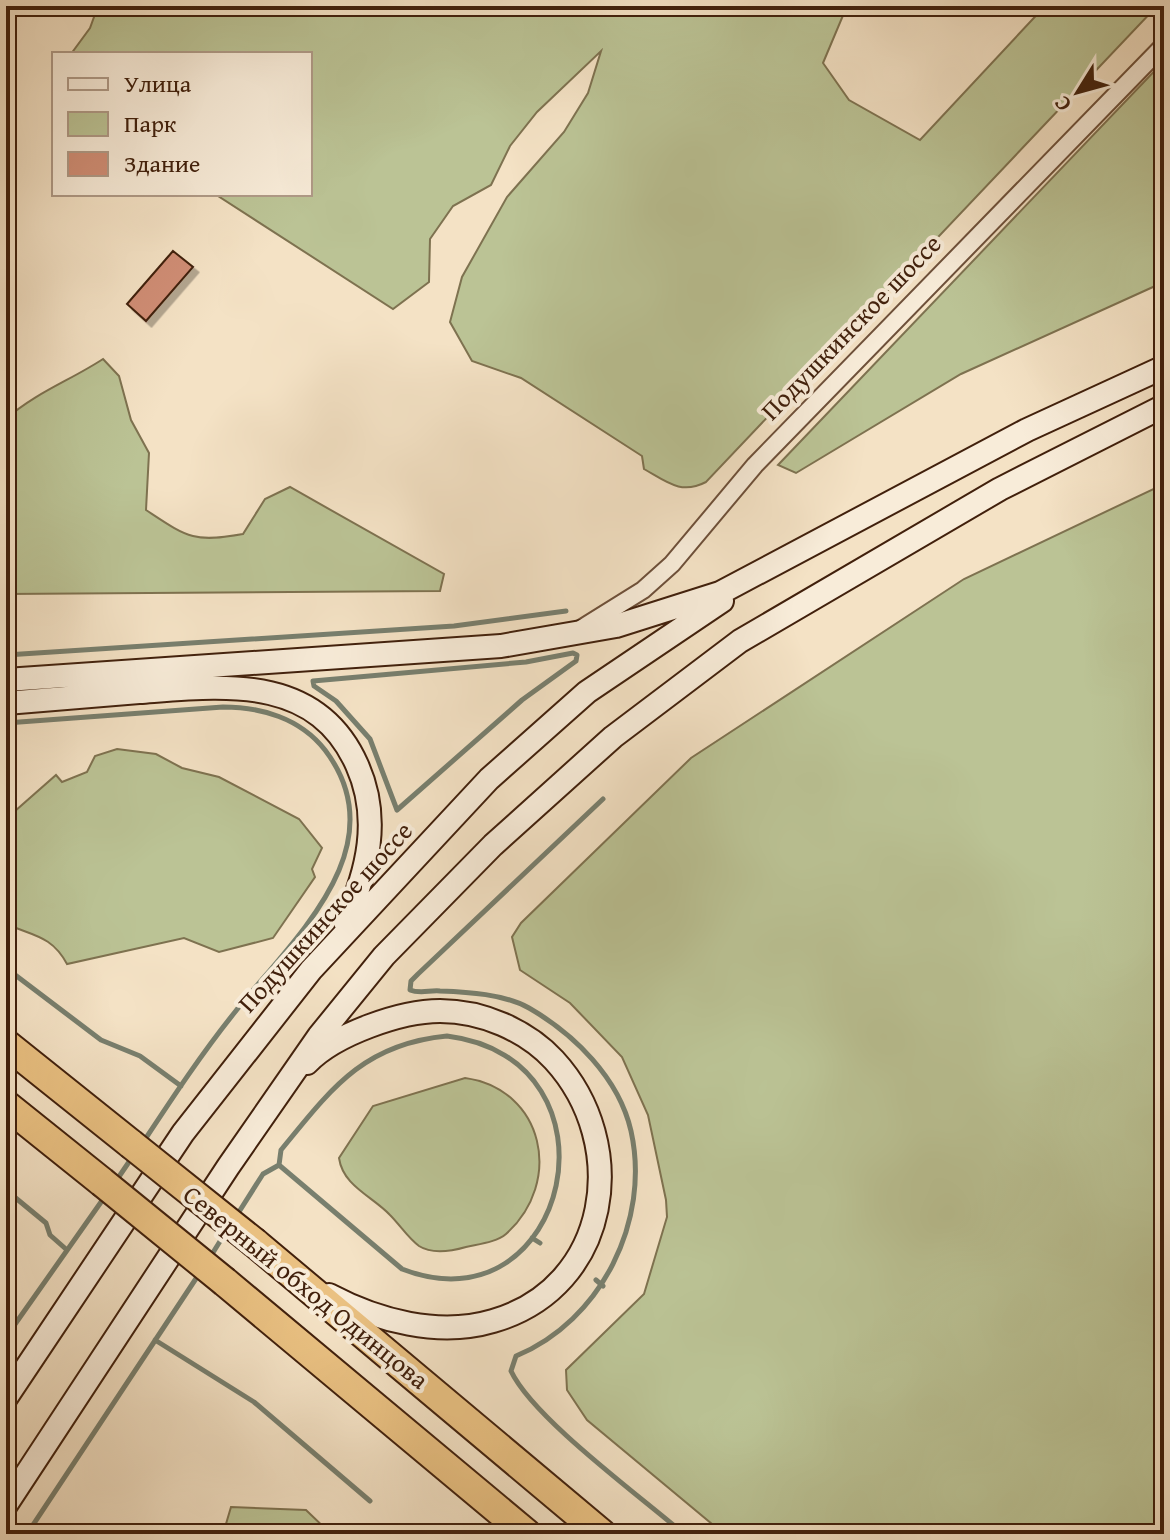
<svg xmlns="http://www.w3.org/2000/svg" width="1170" height="1540" font-family="'Gentium Book Plus',serif">
	<style>
		.green { fill: #bbc395; stroke: #7e7250; stroke-width: 2 }
		.lines { fill: none; stroke-linecap: round; stroke-linejoin: round }
		.stream { stroke: #787f6e; stroke-width: 5 }
		.building { fill: #d08e76; stroke: #41200c; stroke-width: 2; filter: url(#shadow) }
		.street-casing { stroke: #6e503a; stroke-width: 20 }
		.secondary-casing { stroke: #41200c; stroke-width: 26 }
		.highway-casing { stroke: #41200c; stroke-width: 32 }
		.street { stroke: #f8ecd9; stroke-width: 16 }
		.secondary { stroke: #f8ecd9; stroke-width: 22 }
		.highway { stroke: #eac182; stroke-width: 28 }
		.highway-bridge-casing { stroke: #41200c; stroke-width: 32; stroke-linecap: butt }
		.highway-bridge { stroke: #eac182; stroke-width: 28 }
		.labels { text-anchor: middle; stroke-width: 8; stroke-linejoin: round; paint-order: stroke }
		.street-label { font-size: 26px; fill: #41200c; stroke: #f8ecd9 }
	</style>
	<defs>
		<filter id="shadow"><feDropShadow dx="5.5" dy="5.5" stdDeviation="0" flood-color="#0004"/></filter>
	</defs>
	<rect width="100%" height="100%" fill="#f4e2c5"/>
	<filter id="stains"><feTurbulence type="fractalNoise" baseFrequency=".0025" numOctaves="4"/><feColorMatrix values="0 0 0 0 .2 0 0 0 0 .09 0 0 0 0 .02 0 0 0 .5 -.17"/></filter>
	<radialGradient id="worn" r=".72"><stop offset=".6" stop-color="#630" stop-opacity="0"/><stop offset="1" stop-color="#630" stop-opacity=".3"/></radialGradient>
	<path class="green" d="M98 6H847L823 63 849 100 920 140 1045 6H1157L706 482C681 495 667 482 644 469L642 456 521 378 472 361 450 322 462 277 507 197 564 132 588 93 601 51 537 112 510 146 491 185 453 206 430 239 429 282 393 309 215 194H310V54H71L90 28Z
		M1164 61V282L961 374 796 473 778 465Z
		M103 359 119 376 131 420 149 453 146 510C187 537 193 543 243 534L265 499 290 487 444 574 440 591 6 594V419C35 393 71 380 103 359Z
		M1164 484V1534H724L587 1420 567 1390 566 1370 644 1294 667 1217 666 1200 648 1115 622 1057 570 1003 520 970 512 937 521 923 691 758 964 579Z
		M117 749 156 754 182 768 219 777 299 819 322 848 312 869 315 877 273 938 219 952 184 938 67 964C52 936 34 936 6 924V819L56 775 62 782 87 772 95 756Z
		M465 1078C544 1089 564 1182 506 1234 497 1242 479 1244 466 1247 452 1251 433 1255 419 1246 408 1238 400 1225 390 1215 372 1196 343 1186 339 1158L373 1106Z
		M231 1507 306 1510 331 1534H223Z"/>
	<g class="lines">
		<path class="stream" d="M573 653 577 655 576 661 522 700 397 810 370 739 336 701 314 686 313 681 526 662Z
			M6 655 454 626 566 611
			M6 723 223 707C261 707 300 718 325 750 399 847 292 940 235 1012 202 1053 173 1097 144 1141
			M603 799 418 974 411 981 410 990C420 994 430 990 440 991 468 992 504 994 529 1008 574 1034 619 1078 631 1131 651 1221 601 1321 516 1356L511 1371C533 1418 640 1496 684 1534
			M6 968 101 1040 140 1056 181 1086
			M447 1036C631 1059 569 1334 402 1269L279 1165 281 1150C331 1089 363 1044 447 1036Z
			M116 1181 133 1156
			M6 1190 46 1223 50 1235 67 1250
			M237 1215 263 1174 279 1165
			M532 1238 540 1243
			M209 1259 227 1230
			M596 1280 603 1286
			M6 1337 106 1195
			M155 1340 254 1402 370 1501
			M27 1534 199 1274"/>
	</g>
	<path class="building" d="M173 251 193 267 146 321 127 304Z"/>
	<g class="lines">
		<defs>
			<path id="street" d="M582 628 643 590 672 564 755 465 1164 45"/>
			<path id="secondary" d="M6 680 501 646 616 626 720 593 1027 430 1164 367
				M6 703C50 699 95 696 139 692 222 686 316 673 357 765 381 818 368 871 345 922
				M307 1063C335 1034 401 1011 440 1011 482 1011 526 1030 554 1060 631 1144 611 1287 493 1321 439 1337 378 1321 329 1295
				M6 1398 183 1133 311 970 489 779 587 692 722 601
				M6 1505 228 1167 319 1036 384 956 493 845 613 737 740 641 1000 489 1164 406"/>
			<path id="highway" d="M6 1044 131 1144
				M6 1105 102 1182
				M255 1243 602 1534
				M225 1282 527 1534"/>
		</defs>
		<use href="#street" class="street-casing"/>
		<use href="#secondary" class="secondary-casing"/>
		<use href="#highway" class="highway-casing"/>
		<use href="#street" class="street"/>
		<use href="#secondary" class="secondary"/>
		<use href="#highway" class="highway"/>
		<defs>
			<path id="highway-bridge" d="M131 1144 255 1243
				M102 1182 225 1282"/>
		</defs>
		<use href="#highway-bridge" class="highway-bridge-casing"/>
		<use href="#highway-bridge" class="highway-bridge"/>
	</g>
	<g class="labels">
		<g class="street-label">
			<text transform="translate(851 327) rotate(-46)" y="9">Подушкинское шоссе</text>
			<text transform="translate(325 917) rotate(-48)" y="9">Подушкинское шоссе</text>
			<text transform="translate(306 1287) rotate(39)" y="9">Северный обход Одинцова</text>
		</g>
	</g>
	<rect width="1170" height="1540" fill="none" stroke="#f4e2c5" stroke-width="32"/>
	<rect x="8" y="8" width="1154" height="1524" fill="none" stroke="#41200c" stroke-width="4"/>
	<rect x="16" y="16" width="1138" height="1508" fill="none" stroke="#41200c" stroke-width="2"/>
	<rect x="52" y="52" width="260" height="144" fill="#f8ecd9" stroke="#af9a87" stroke-width="2"/>
	<rect x="68" y="78" width="40" height="12" fill="#f8ecd9" stroke="#af9a87" stroke-width="2"/>
	<text x="124" y="92" font-size="24" fill="#41200c">Улица</text>
	<rect x="68" y="112" width="40" height="24" fill="#bbc395" stroke="#af9a87" stroke-width="2"/>
	<text x="124" y="132" font-size="24" fill="#41200c">Парк</text>
	<rect x="68" y="152" width="40" height="24" fill="#d08e76" stroke="#af9a87" stroke-width="2"/>
	<text x="124" y="172" font-size="24" fill="#41200c">Здание</text>
	<g transform="translate(1078 92) rotate(233)" stroke="#f8ecd9" stroke-width="6" paint-order="stroke">
	<path d="M0-6L14 30L0 20L-14 30Z" fill="#41200c"/>
	<text y="-12" font-size="22" font-weight="bold" text-anchor="middle" fill="#41200c">С</text>
	</g>
	<rect width="100%" height="100%" filter="url(#stains)"/>
	<rect width="100%" height="100%" fill="url(#worn)"/>
</svg>
